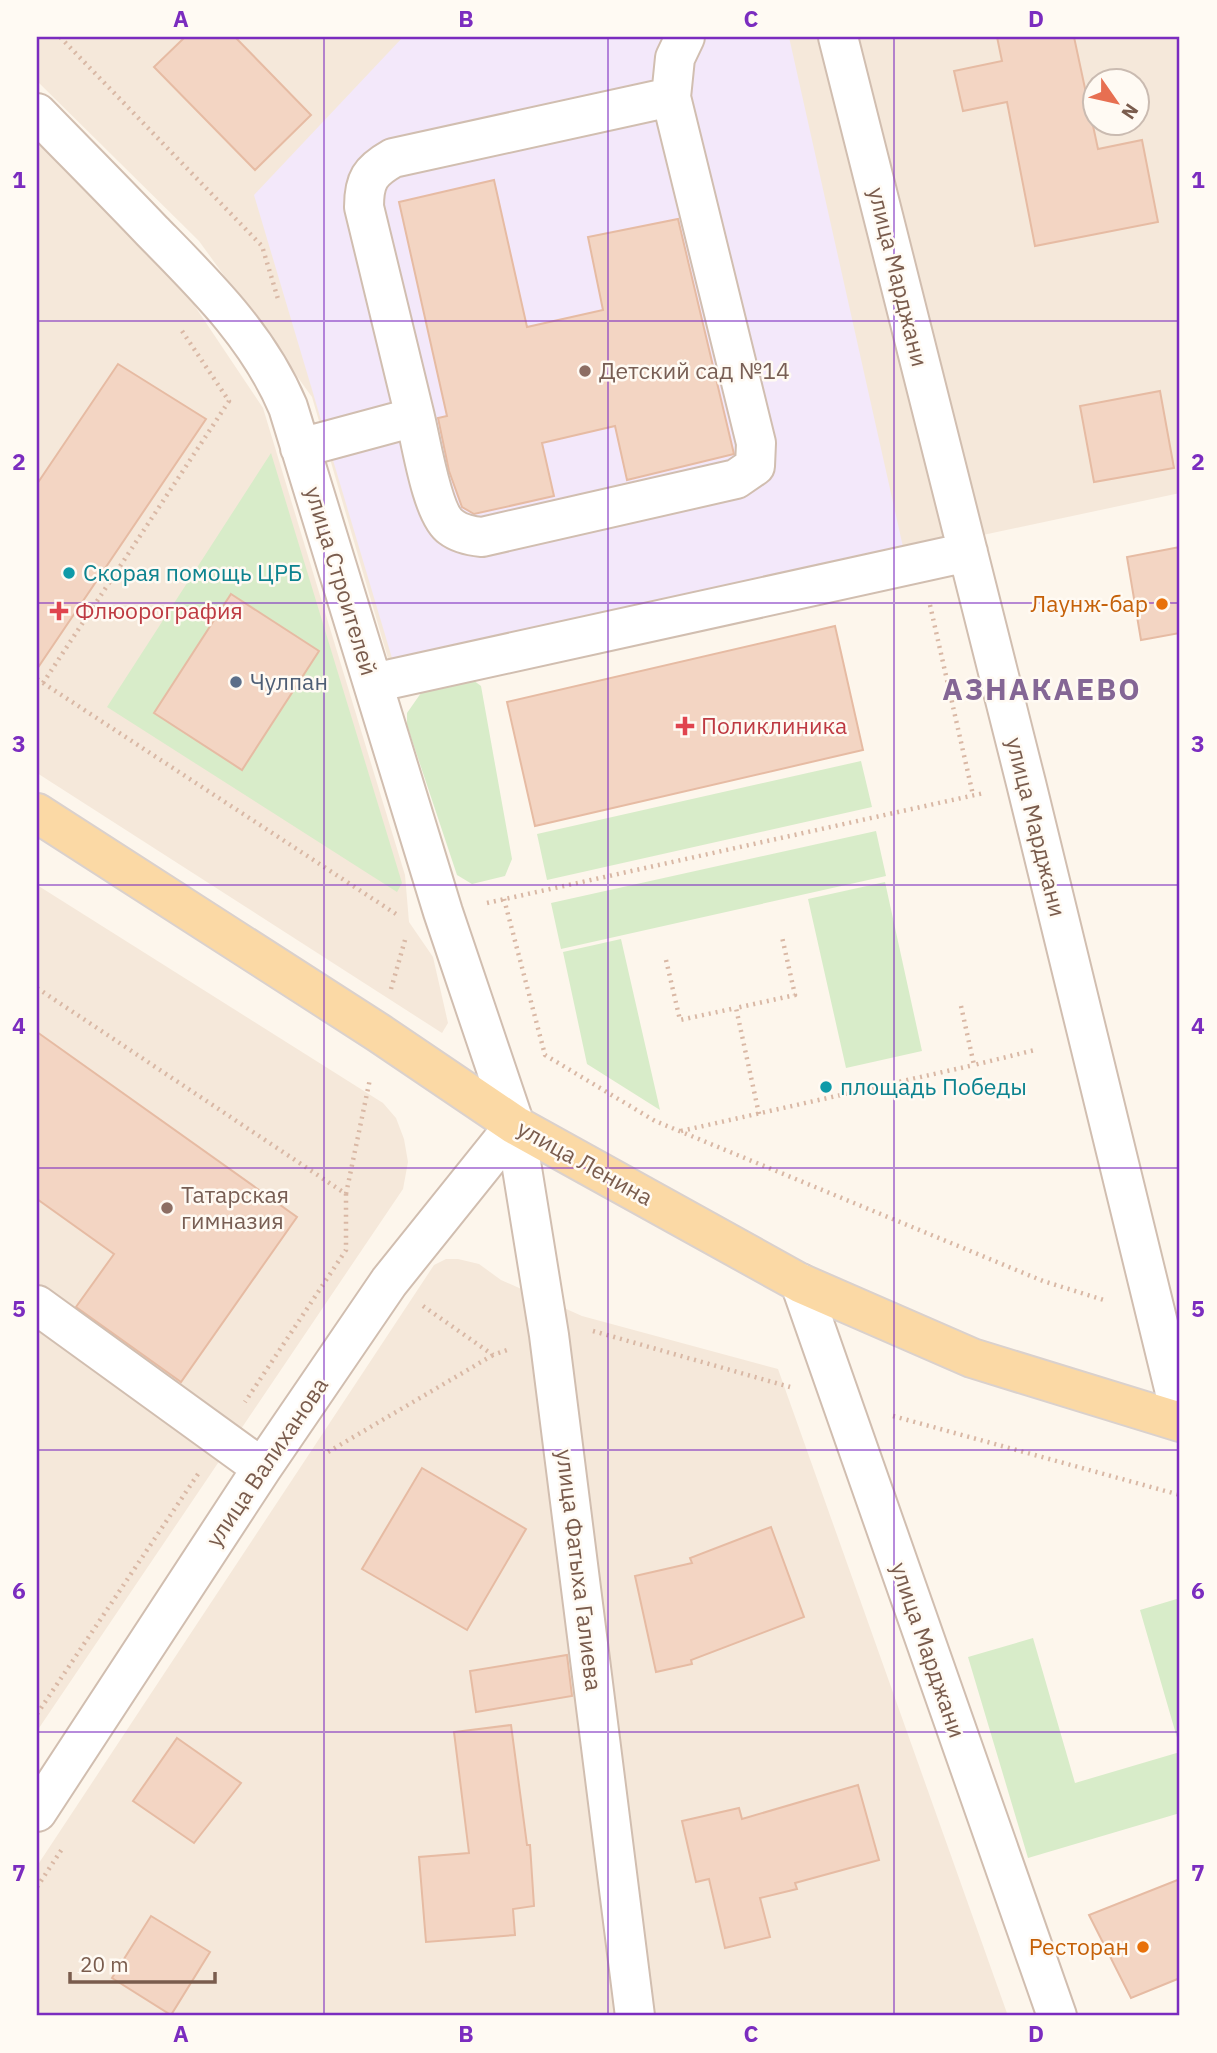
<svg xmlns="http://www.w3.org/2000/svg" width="1217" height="2053" font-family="'IBM Plex Sans',sans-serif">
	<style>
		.residential { fill: #f5e8da; fill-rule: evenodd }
		.education { fill: #f3e8fa }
		.green { fill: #d8ecc9 }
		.building { fill: #f3d5c3; stroke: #e6bba3; stroke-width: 2 }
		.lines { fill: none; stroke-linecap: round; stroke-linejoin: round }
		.minor-casing { stroke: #d1beb0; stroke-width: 42 }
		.major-casing { stroke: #dad1cd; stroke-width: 42 }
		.path { stroke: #d9b8a5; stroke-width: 4.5; stroke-dasharray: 2 5; stroke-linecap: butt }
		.minor { stroke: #fff; stroke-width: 38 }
		.major { stroke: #fbd9a5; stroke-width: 38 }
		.grid { fill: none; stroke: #7b2cbf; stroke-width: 2; stroke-opacity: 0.55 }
		.education-dot { fill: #8d6e63; stroke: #fffaf3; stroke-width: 2.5 }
		.culture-dot { fill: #0f9aa8; stroke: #fffaf3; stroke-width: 2.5 }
		.food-dot { fill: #e8710a; stroke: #fffaf3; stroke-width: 2.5 }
		.health-dot { fill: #e0444e; stroke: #fffaf3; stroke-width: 2.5 }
		.service-dot { fill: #5c6f8a; stroke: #fffaf3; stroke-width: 2.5 }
		.labels { text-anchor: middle; stroke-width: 5; stroke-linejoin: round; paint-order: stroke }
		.street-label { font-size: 23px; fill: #7a5c4d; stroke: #fffaf3 }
		.education-label { font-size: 23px; fill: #785e54; stroke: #fffaf3; text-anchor: start }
		.culture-label { font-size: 23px; fill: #0d838f; stroke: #fffaf3; text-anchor: start }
		.food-label { font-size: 23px; fill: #c56008; stroke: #fffaf3; text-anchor: end }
		.health-label { font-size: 23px; fill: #be3a42; stroke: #fffaf3; text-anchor: start }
		.service-label { font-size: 23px; fill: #4e5e75; stroke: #fffaf3; text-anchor: start }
		.district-label { font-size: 30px; font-weight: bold; letter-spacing: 2px; fill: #846695; stroke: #fffaf3 }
		.neatline { fill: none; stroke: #7b2cbf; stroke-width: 2.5 }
		.grid-label { font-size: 23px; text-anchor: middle; font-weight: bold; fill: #7b2cbf }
	</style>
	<rect width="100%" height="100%" fill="#fdf6ec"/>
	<path class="residential" d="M37 37H1180V493L389 662 312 397 199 241 37 81ZM1094 80H1136V122H1094Z
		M37 137 174 275 263 408 405 875 409 922 433 957 448 1023 442 1033 37 773Z
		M37 885 383 1103 396 1118 404 1139 408 1162 403 1189 37 1731Z
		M446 1259H458L479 1264 501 1280 582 1316 778 1369 1008 2016H37V1866L434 1265Z"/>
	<path class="education" d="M403 37H789L903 547 392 658 254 195Z"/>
	<path class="green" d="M271 453 402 883 397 892 107 707Z
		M473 680 481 686 512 859 505 876 472 884 457 875 407 725V713L421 693Z
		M861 761 872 807 547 880 537 834Z
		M876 831 886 876 561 949 551 903Z
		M885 882 922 1051 846 1068 808 899Z
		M621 939 660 1110 587 1064 563 952Z
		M1180 1598V1748L1140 1610Z
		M1033 1638 1075 1783 1180 1752V1813L1028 1858 968 1657Z"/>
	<path class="building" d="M185 37H235L311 115 255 170 154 67Z
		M997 37H1074L1098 149 1142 140 1158 222 1035 246 1007 102 963 111 954 71 1002 61Z
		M494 180 527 327 603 310 588 237 678 219 734 454 627 480 615 426 542 443 554 496 474 514 462 507 449 471 438 418 447 416 399 202Z
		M118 364 206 419 37 669V484Z
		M1160 391 1174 468 1094 482 1080 406Z
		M1180 547V633L1141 640 1127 557Z
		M231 594 319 651 242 770 154 713Z
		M835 626 863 750 535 826 507 702Z
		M37 1032 297 1217 181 1382 76 1307 114 1254 37 1199Z
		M422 1468 526 1529 467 1630 362 1569Z
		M771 1527 804 1617 691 1660 692 1664 656 1672 635 1576 692 1563 690 1558Z
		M567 1655 572 1696 476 1712 470 1671Z
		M511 1725 527 1845H530L534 1906 513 1909 515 1935 426 1942 419 1857 469 1853 454 1732Z
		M177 1738 241 1783 194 1843 133 1801Z
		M858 1785 879 1860 795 1883 797 1889 760 1898 770 1937 725 1948 709 1879 696 1882 682 1821 739 1808 742 1819Z
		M1180 1879V1978L1131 1998 1089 1915Z
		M151 1916 210 1952 171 2015 112 1978Z"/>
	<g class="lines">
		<defs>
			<path id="minor" d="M838 37 1026 783 1180 1413
				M37 113C75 152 114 191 152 231 205 285 258 336 288 407L443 912 515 1125 549 1335 635 2016
				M415 417C421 441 432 514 451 527 460 534 471 536 482 537L736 479 755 466 756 443 671 97
				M300 448 415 417 364 207C364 180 370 171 393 158L671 97 675 58 685 37
				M373 683 968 552
				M800 1283 1057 2016
				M37 1305 262 1468
				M37 1812 262 1468 389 1282 515 1125"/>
			<path id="major" d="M37 813 379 1033 515 1125 800 1283 972 1358 1180 1422"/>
		</defs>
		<use href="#minor" class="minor-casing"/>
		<use href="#major" class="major-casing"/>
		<path class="path" d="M60 37 262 246 278 299
			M930 605 973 795
			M37 679 396 914
			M43 683 229 401 182 331
			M504 899 545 1055 655 1121 1043 1281 1107 1301
			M487 903 984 793
			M666 960 680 1020 736 1008
			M37 988 346 1194V1250L245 1402
			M391 989 405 940
			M961 1006 974 1065 1035 1050
			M759 1114 736 1008 795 995 782 937
			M681 1131 974 1065
			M346 1194 370 1079
			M423 1306 493 1355 507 1350
			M593 1331 790 1387
			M893 1416 1180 1495
			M328 1452 493 1355
			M37 1714 198 1474
			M37 1887 62 1849"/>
		<use href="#minor" class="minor"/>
		<use href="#major" class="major"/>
	</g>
	<path class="grid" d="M324 37V2016M608 37V2016M894 37V2016M37 321H1180M37 603H1180M37 885H1180M37 1168H1180M37 1450H1180M37 1732H1180"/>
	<g class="education-dot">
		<circle cx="585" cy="371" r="7"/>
		<circle cx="167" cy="1208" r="7"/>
	</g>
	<g class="culture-dot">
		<circle cx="69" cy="573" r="7"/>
		<circle cx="826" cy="1087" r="7"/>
	</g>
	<g class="food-dot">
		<circle cx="1162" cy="604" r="7"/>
		<circle cx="1143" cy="1947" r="7"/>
	</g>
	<g class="health-dot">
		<path d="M55.5 600.5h7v7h7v7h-7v7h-7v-7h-7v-7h7z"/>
		<path d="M681.5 715.5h7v7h7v7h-7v7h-7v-7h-7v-7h7z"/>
	</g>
	<circle class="service-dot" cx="236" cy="682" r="7"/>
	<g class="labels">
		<g class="street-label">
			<text transform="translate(898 277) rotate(76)" y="8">улица Марджани</text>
			<text transform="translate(341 581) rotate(73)" y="8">улица Строителей</text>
			<text transform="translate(1036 827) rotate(76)" y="8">улица Марджани</text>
			<text transform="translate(585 1163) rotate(29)" y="8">улица Ленина</text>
			<text transform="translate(267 1462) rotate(-56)" y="8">улица Валиханова</text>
			<text transform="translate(579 1570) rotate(83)" y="8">улица Фатыха Галиева</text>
			<text transform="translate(928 1650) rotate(71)" y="8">улица Марджани</text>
		</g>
		<g class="education-label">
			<text x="599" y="379">Детский сад №14</text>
			<text x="181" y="1203">Татарская<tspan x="181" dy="26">гимназия</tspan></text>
		</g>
		<g class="culture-label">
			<text x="83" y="581">Скорая помощь ЦРБ</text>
			<text x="840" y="1095">площадь Победы</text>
		</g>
		<g class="food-label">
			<text x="1148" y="612">Лаунж-бар</text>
			<text x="1129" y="1955">Ресторан</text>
		</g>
		<g class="health-label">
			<text x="75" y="619">Флюорография</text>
			<text x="701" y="734">Поликлиника</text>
		</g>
		<g class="service-label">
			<text x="250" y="690">Чулпан</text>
		</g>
		<g class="district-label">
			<text x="1042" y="700">АЗНАКАЕВО</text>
		</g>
	</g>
	<rect width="1217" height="2053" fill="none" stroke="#fffaf3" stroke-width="77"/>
	<g transform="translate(1116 102) rotate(124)"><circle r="33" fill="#fffaf3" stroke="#cabbb1" stroke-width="2"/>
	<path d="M0-5L12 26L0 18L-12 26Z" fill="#e76f51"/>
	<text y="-10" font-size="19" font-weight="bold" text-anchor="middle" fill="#7a5c4d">N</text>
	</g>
	<path d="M70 1972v10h145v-10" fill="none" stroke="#7a5c4d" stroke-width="3.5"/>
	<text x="80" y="1972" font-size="21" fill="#7a5c4d" stroke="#fffaf3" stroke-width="5" paint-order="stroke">20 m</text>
	<rect x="38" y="38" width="1140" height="1976" class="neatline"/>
	<g class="grid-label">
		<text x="181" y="27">A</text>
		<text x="466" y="27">B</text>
		<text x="751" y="27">C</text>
		<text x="1036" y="27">D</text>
		<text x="19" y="188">1</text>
		<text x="1198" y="188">1</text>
		<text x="19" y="470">2</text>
		<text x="1198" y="470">2</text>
		<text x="19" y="752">3</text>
		<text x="1198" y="752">3</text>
		<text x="19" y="1034">4</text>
		<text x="1198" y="1034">4</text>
		<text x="19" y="1317">5</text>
		<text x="1198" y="1317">5</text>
		<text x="19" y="1599">6</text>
		<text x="1198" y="1599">6</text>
		<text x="19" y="1881">7</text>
		<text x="1198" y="1881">7</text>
		<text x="181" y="2042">A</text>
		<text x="466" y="2042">B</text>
		<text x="751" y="2042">C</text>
		<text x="1036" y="2042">D</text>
	</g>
</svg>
